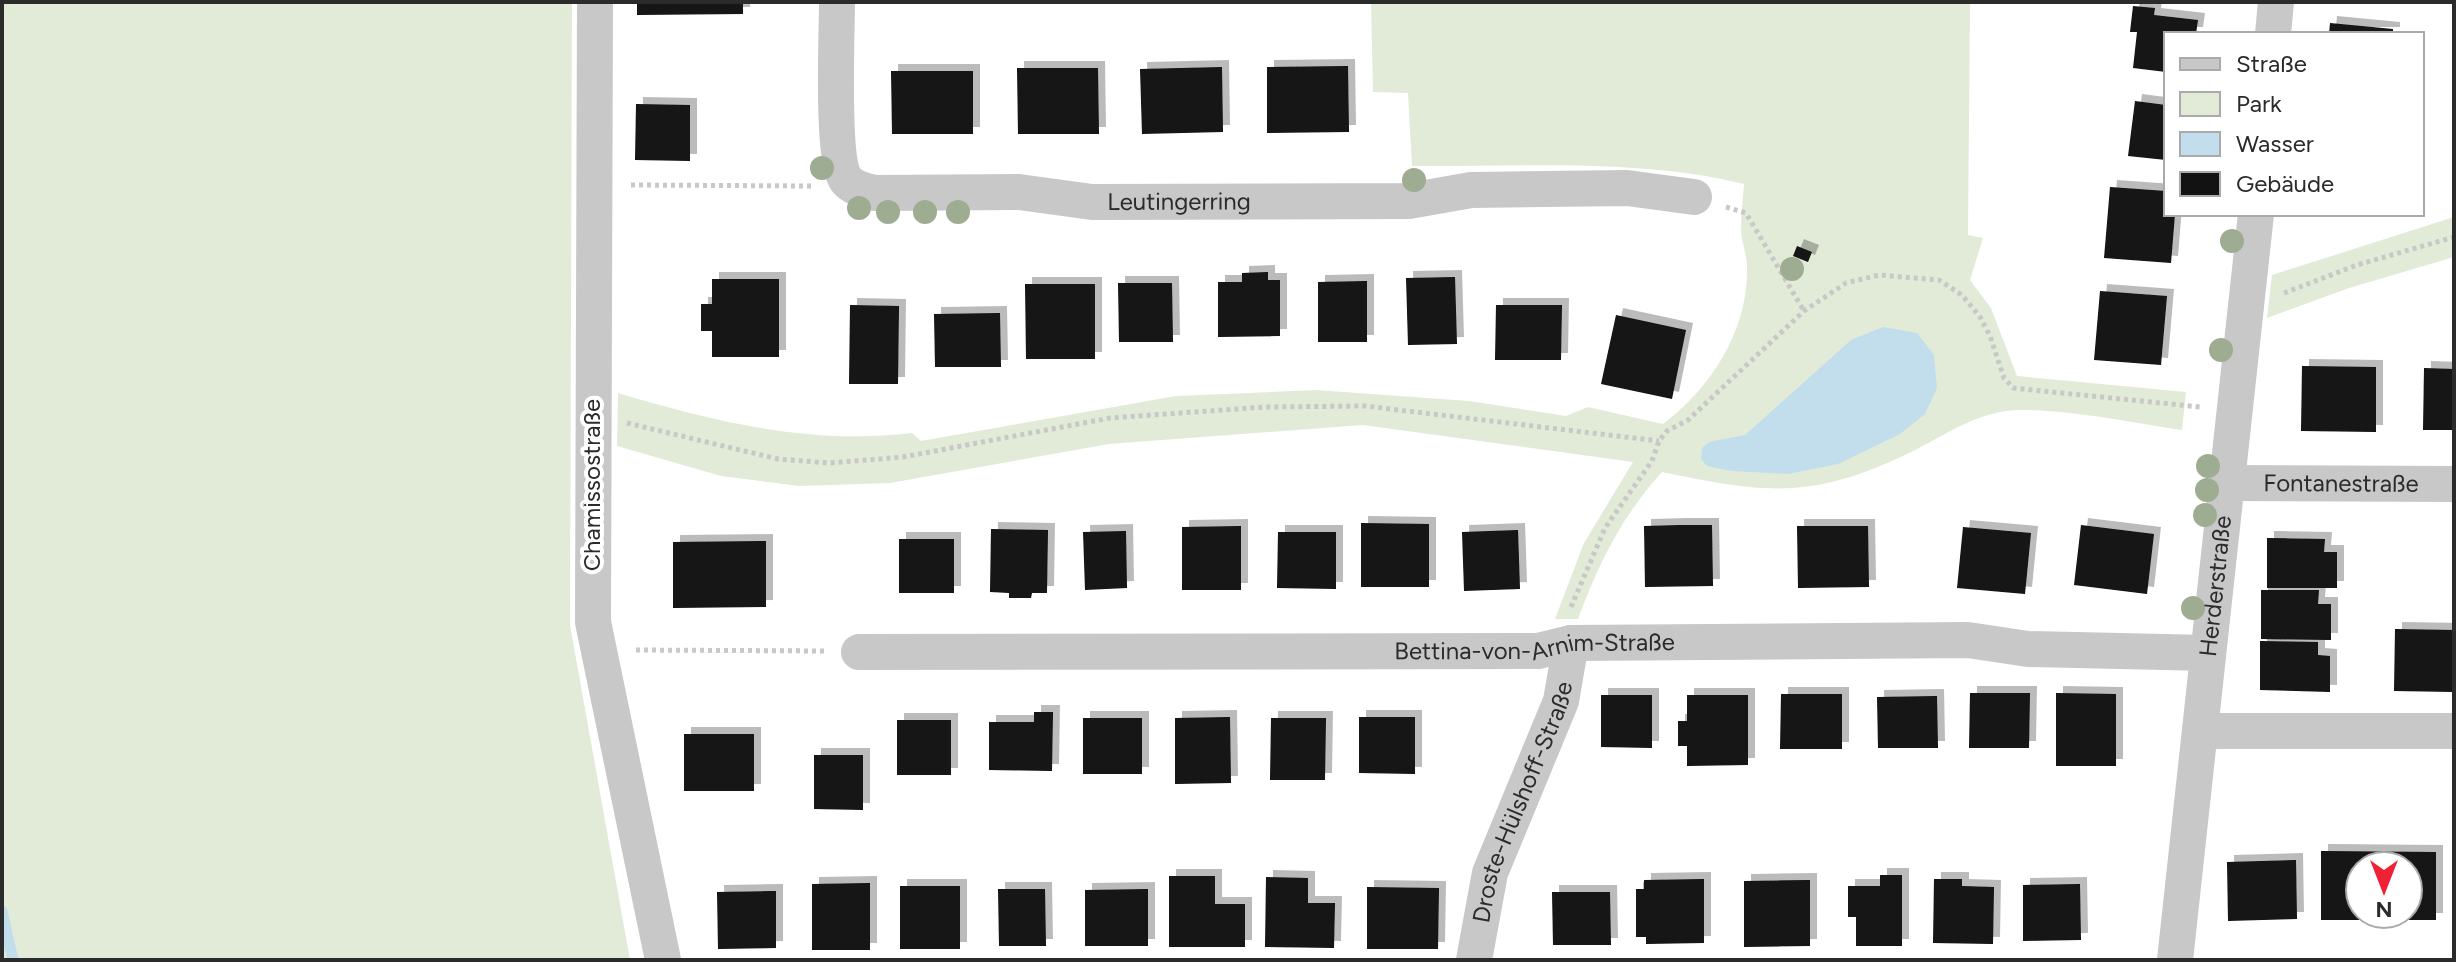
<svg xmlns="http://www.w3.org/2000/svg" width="2456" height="962" font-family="Figtree,sans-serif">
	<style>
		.green { fill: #e2ebd7 }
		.water { fill: #c2ddec }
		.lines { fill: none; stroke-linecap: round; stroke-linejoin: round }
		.stream { stroke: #c2ddec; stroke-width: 11 }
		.building { fill: #121212; fill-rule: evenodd; filter: url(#shadow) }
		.path { stroke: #c8c8c8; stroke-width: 5; stroke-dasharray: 4 4; stroke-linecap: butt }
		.street { stroke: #c8c8c8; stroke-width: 36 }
		.tree { fill: #9eac91 }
		.labels { text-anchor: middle; stroke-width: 8; stroke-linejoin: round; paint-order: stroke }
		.street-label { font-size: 24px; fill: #2b2b2b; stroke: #fff }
	</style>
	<defs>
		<filter id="shadow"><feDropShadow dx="7" dy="-7" stdDeviation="0" flood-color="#0004"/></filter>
	</defs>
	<rect width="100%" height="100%" fill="#fff"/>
	<path class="green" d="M2 2H572L570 625 630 960H2Z
		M1371 2H1970L1968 235 1983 238 1970 280 1991 308 2017 376 2186 392 2182 430C2134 423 2045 404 2000 412 1965 419 1937 440 1905 455 1810 500 1763 493 1662 472 1621 517 1599 563 1578 619H1555L1584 543 1633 462 1363 425 1109 444 890 483 799 486 721 476 617 446 618 393C715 422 811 445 912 433L921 441 1176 396 1316 390 1469 401 1566 416 1588 407 1663 424C1712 387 1749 329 1747 265 1746 252 1741 240 1741 228 1741 214 1743 199 1744 184 1637 158 1521 167 1412 166L1408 93 1373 92Z
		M2454 217V257L2349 288 2267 318 2272 275Z"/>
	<path class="water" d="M1883 327 1917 333 1934 355 1937 388 1925 414 1900 434 1838 464 1788 474 1731 471 1707 466 1701 459 1702 448 1709 442 1745 435 1851 340Z"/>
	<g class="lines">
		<path class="stream" d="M2 911 13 960"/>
	</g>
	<path class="building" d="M637 2H743V14L637 15Z
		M2133 6 2155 8 2154 15 2198 20 2196 34H2166V72L2133 68 2137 32H2130Z
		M2330 23 2393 29V34H2329Z
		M1348 66 1349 132 1267 133V67Z
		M1222 67 1223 132 1142 134 1140 69Z
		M1017 68H1098L1099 134H1018Z
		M891 71H973V134H892Z
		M2135 101 2166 105V160L2128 156Z
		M636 104 690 105V161L635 160Z
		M2110 187 2166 191V214H2175L2171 263 2104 258Z
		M1797 246 1812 252 1808 262 1793 256Z
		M1268 272V280H1280V336L1218 337V282H1242V273Z
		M1455 277 1457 344 1408 345 1406 278Z
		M712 279H779V357H712V331H701V304H712Z
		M1367 281V342H1318V282Z
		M1118 283H1172L1173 342H1119Z
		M1025 284H1095V359H1026Z
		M2100 291 2167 296 2161 365 2094 360Z
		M850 305 899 306 898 384H849Z
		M1496 305H1562L1561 360H1495Z
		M1000 313 1001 367H935L934 314Z
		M1616 315 1686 330 1672 399 1601 384Z
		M2302 366 2376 367V432L2301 431Z
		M2424 368 2454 369V430H2423Z
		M1361 523 1429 524V587H1361Z
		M1680 525H1712L1713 586 1645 587 1644 526Z
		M2081 525 2154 534 2147 594 2074 585Z
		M1241 526V590H1182V527Z
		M1797 526H1868L1869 587 1798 588Z
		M1963 527 2031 533 2025 594 1957 588Z
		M991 529 1048 530 1047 593H1032L1031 598H1009V593L990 592Z
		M1518 530 1520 589 1464 591 1462 532Z
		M1126 531 1127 588 1085 590 1083 532Z
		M1278 532H1336V589L1277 588Z
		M2267 538 2325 539 2324 552H2337V588H2267Z
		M899 539H954V593H899Z
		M766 541V607L673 608V542Z
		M2261 590H2319L2318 604H2331V640L2261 639Z
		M2395 629 2454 630V692L2394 691Z
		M2260 641 2318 642V655L2330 656V692L2260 690Z
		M1970 693H2030L2029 748H1969Z
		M2056 693 2116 694V766H2056Z
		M1781 694H1842V749H1780Z
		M1601 695H1652V748L1601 747Z
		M1687 695H1748V765L1687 766V746H1678V721H1687Z
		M1937 696 1938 748H1878L1877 697Z
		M1034 712H1053L1052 771 989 770V722H1034Z
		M1230 717 1231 783 1175 784V718Z
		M1359 717H1415V774L1359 773Z
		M1083 718H1142V774H1083Z
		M1271 718H1326L1325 780H1270Z
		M897 720H951V775H897Z
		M684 734H754V791H684Z
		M814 755H863V810L814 809Z
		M2321 851 2436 852V920H2321ZM2360 866H2408V914H2360Z
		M2296 860 2297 919 2228 921 2227 862Z
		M1880 875H1902V946H1856V917H1848V886H1880Z
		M1169 876H1215V904H1245V947H1169Z
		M1266 877 1308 878V903H1335L1334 948 1265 947Z
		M1704 879V943L1646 944V937H1636V889H1644V880Z
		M1934 879H1962V886L1994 887 1993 944 1933 943Z
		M1810 880V946L1744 947V881Z
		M870 883V950H812V884Z
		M2080 884 2081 940 2023 941V885Z
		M900 886H960V949H900Z
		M1367 887 1439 888 1438 949H1367Z
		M998 889H1045L1046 946H999Z
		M1148 889V946H1085V890Z
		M776 891V948L718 949 717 892Z
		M1552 892H1610L1611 945H1553Z"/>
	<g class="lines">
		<path class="path" d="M631 185 813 186
			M1726 207 1746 213 1804 311
			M2284 293 2357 265 2454 237
			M627 423 778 459 829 463 903 457 1110 418 1265 407 1365 406 1659 441
			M1571 607 1605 528 1652 461 1659 441 1667 431 1688 420 1804 311 1846 283 1879 275 1939 280 1962 295 1980 317 1990 336 2004 378 2013 388 2200 407
			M636 650 826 651"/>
		<g class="street">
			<path d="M595 2 593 622 663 960"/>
			<path id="s1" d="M837 2C837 33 831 162 847 181 855 189 865 191 875 193L1019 192 1092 202 1409 201 1471 190 1627 188 1694 197"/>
			<path d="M2273 34 2276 2"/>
			<path id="s2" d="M2227 483 2454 484"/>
			<path id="s3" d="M859 652 1538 651 1571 643 1968 640 2028 649 2208 653"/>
			<path d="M2200 731H2454"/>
			<path id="s4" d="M1474 960 1490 873 1561 701 1571 643"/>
			<path id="s5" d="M2175 960 2256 214"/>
		</g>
	</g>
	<g class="tree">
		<circle cx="822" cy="168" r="12"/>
		<circle cx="1414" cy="180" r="12"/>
		<circle cx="859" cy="208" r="12"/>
		<circle cx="888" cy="212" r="12"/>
		<circle cx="925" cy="212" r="12"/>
		<circle cx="958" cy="212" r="12"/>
		<circle cx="2232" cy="241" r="12"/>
		<circle cx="1792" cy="269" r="12"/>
		<circle cx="2221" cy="350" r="12"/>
		<circle cx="2208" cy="466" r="12"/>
		<circle cx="2207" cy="490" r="12"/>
		<circle cx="2205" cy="515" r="12"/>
		<circle cx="2193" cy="608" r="12"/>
	</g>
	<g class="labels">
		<g class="street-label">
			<text dy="8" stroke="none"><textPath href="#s1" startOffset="516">Leutingerring</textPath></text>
			<text dy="8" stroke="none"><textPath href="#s2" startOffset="114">Fontanestraße</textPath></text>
			<text transform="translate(592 485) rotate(-90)" y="8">Chamissostraße</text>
			<text dy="8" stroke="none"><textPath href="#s5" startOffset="376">Herderstraße</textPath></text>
			<text dy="8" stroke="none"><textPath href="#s3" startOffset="676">Bettina-von-Arnim-Straße</textPath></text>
			<text dy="8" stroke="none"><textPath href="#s4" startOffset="166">Droste-Hülshoff-Straße</textPath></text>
		</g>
	</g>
	<rect width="2456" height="962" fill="none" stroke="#2b2b2b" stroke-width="8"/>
	<rect x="2164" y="32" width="260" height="184" fill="#ffffff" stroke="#aaaaaa" stroke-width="2"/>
	<rect x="2180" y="58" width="40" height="12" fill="#c8c8c8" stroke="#aaaaaa" stroke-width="2"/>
	<text x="2236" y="72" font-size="24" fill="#2b2b2b">Straße</text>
	<rect x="2180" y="92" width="40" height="24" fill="#e2ebd7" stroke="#aaaaaa" stroke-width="2"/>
	<text x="2236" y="112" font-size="24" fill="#2b2b2b">Park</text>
	<rect x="2180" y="132" width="40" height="24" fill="#c2ddec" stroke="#aaaaaa" stroke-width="2"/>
	<text x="2236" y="152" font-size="24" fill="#2b2b2b">Wasser</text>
	<rect x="2180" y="172" width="40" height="24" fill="#121212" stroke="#aaaaaa" stroke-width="2"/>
	<text x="2236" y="192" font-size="24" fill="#2b2b2b">Gebäude</text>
	<g transform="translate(2384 890) rotate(180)"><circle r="38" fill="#ffffff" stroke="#aaaaaa" stroke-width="2"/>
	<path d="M0-6L14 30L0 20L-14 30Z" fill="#ef2135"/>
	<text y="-12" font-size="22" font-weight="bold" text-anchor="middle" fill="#2b2b2b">N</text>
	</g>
</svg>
